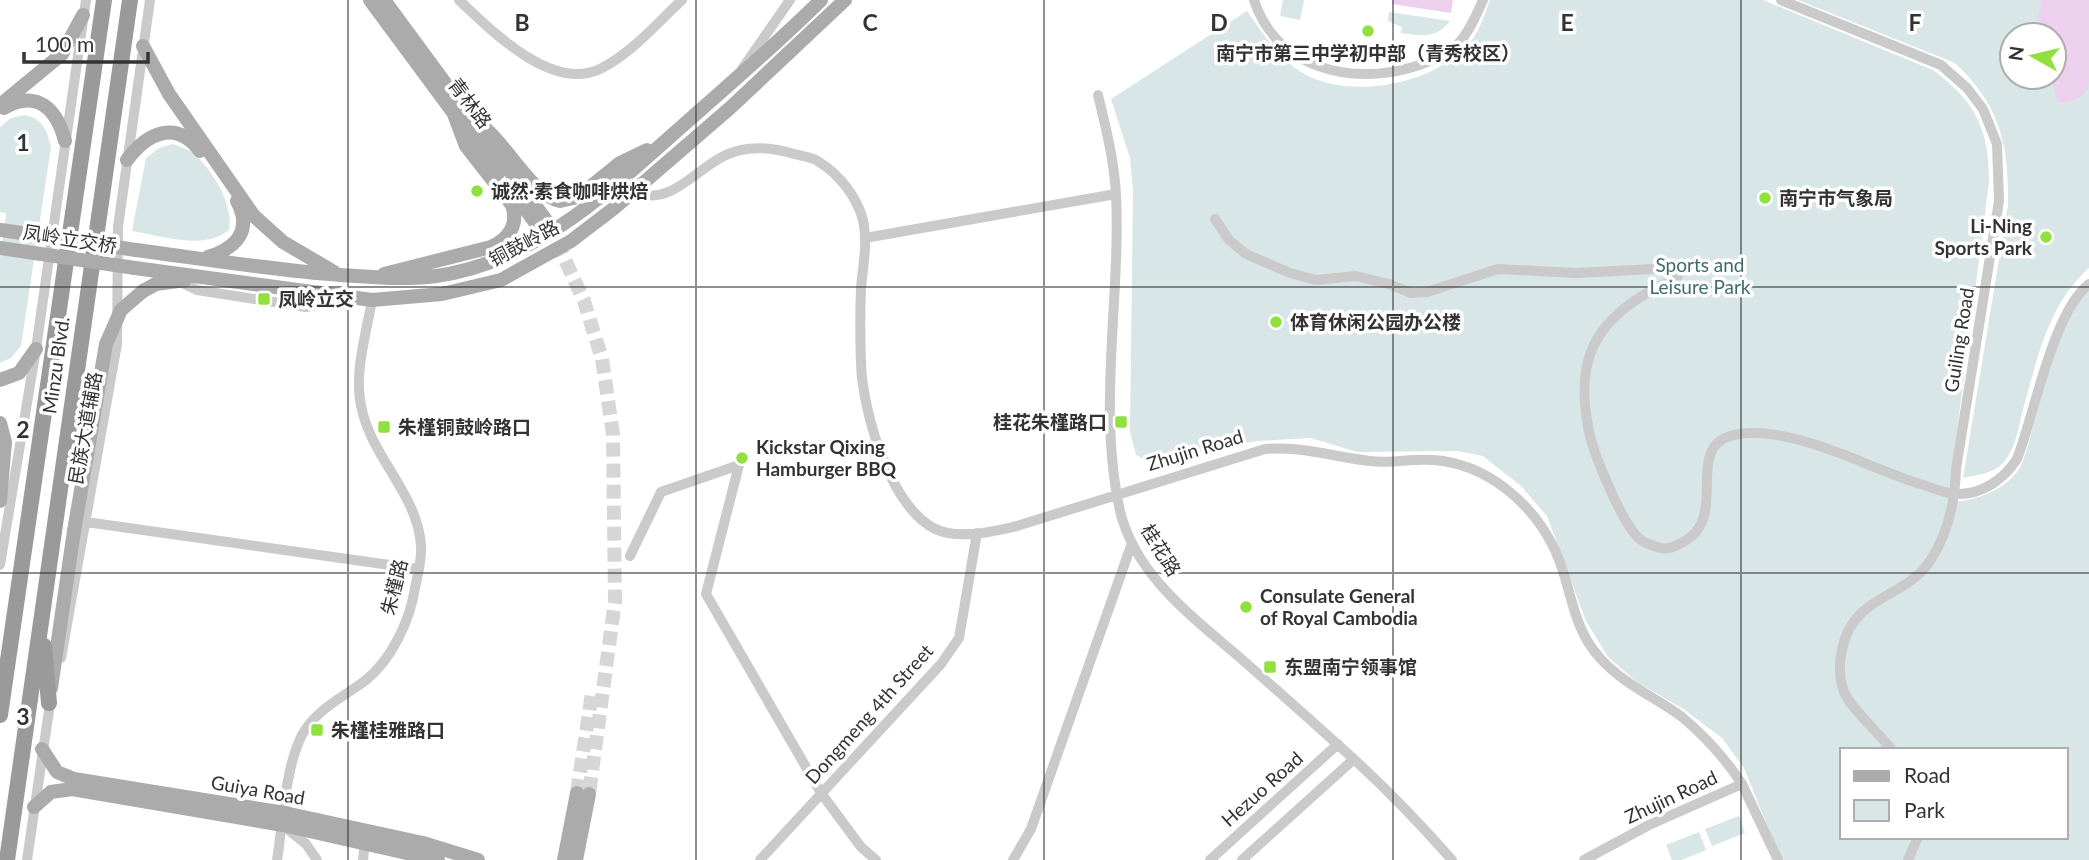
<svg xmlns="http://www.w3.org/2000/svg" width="2089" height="860" font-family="Lato,'Noto Sans SC',sans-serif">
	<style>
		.green { fill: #d8e6e7; fill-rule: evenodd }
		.water { fill: #ecd0ed }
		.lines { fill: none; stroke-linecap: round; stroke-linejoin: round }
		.major-tunnel { stroke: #d6d6d6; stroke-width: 14; stroke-dasharray: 14 7; stroke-linecap: butt }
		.minor { stroke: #cacaca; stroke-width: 10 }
		.major { stroke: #ababab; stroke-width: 14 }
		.highway { stroke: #9a9a9a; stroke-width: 16 }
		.major-bridge { stroke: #ababab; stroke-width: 14 }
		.grid { fill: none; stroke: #333; stroke-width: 2; stroke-opacity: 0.55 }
		.poi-dot { fill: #90e13e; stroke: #fff; stroke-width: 2.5 }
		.labels { text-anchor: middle; stroke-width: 7; stroke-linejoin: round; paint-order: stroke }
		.poi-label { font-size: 19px; font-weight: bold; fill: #333; stroke: #fff; text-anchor: start }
		.street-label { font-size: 19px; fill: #333; stroke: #fff }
		.park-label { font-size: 19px; fill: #406a6f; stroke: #fff }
		.grid-label { font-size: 23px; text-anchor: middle; font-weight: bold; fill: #333; stroke: #fff; stroke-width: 7; stroke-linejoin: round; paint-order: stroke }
	</style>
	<rect width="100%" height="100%" fill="#fff"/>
	<path class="green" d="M1283 0H1304L1300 20 1280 16Z
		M1490 0H1763L1933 70C1976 102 1989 129 1989 182L1948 501C1970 504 2006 490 2019 469 2026 456 2030 438 2034 423 2048 376 2058 326 2089 288V860H1781L1744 768 1722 738 1682 708 1637 682 1608 657 1586 621 1547 516 1521 486 1483 456 1457 451 1357 452 1311 438 1257 441 1151 463 1136 455 1130 432 1133 191 1130 158 1111 99 1247 11C1261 31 1275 53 1295 68 1342 103 1432 86 1469 44 1479 32 1485 14 1490 0ZM1842 750H2066V837H1842Z
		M1798 0H2089V268C2047 305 2037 361 2022 413 2018 430 2015 450 2003 463 1993 474 1976 475 1963 478L2008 205C2009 145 2000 105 1955 63ZM2012 35H2054V77H2012Z
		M1389 12 1450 21C1436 39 1422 36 1401 33L1402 27 1388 21Z
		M26 115C43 120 47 130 51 147L21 346 11 358 0 363V259L6 213 0 212V127L11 118Z
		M173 144C179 147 188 149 193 153 213 170 234 205 229 230 203 251 163 236 132 231L146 158 159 148Z
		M1739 816 1745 833 1712 846 1705 829Z
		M1699 832 1706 850 1681 860H1672L1666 845Z"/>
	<path class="water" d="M1392 0H1453L1451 13 1392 4Z
		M2041 0H2089C2089 24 2089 61 2089 84 2086 97 2070 104 2058 102L2053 85 2043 77H2054V35H2036Z"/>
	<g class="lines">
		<path class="major-tunnel" d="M548 223 584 301 602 359 613 434 615 601 589 794
			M577 793 592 693"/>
		<path class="minor" d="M459 0C491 30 551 92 600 69 631 54 657 23 682 0
			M1254 0C1276 68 1351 86 1413 67 1426 63 1447 56 1456 46 1468 34 1476 16 1483 0
			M1781 0 1941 65 1967 88 1983 109 1997 144 1999 201 1956 469C1955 501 1948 534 1930 561 1905 599 1852 595 1842 650 1839 663 1839 678 1844 692 1851 709 1880 734 1892 750
			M742 69 790 0
			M1098 95C1106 128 1114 160 1116 194 1121 298 1097 407 1120 511 1135 574 1191 616 1238 656 1271 685 1304 714 1337 744 1378 780 1416 819 1452 860
			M634 192C669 207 693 172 722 157 744 145 771 147 794 154 802 156 813 157 819 162 839 174 857 197 863 220 868 243 863 265 861 288 860 313 860 338 861 363 862 410 893 524 948 533 971 537 995 531 1017 526L1265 449C1301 446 1334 457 1370 461 1391 464 1412 458 1434 460 1486 464 1530 501 1553 546 1572 583 1570 626 1600 658 1623 684 1655 697 1682 717 1706 737 1725 758 1742 784L1649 825 1584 860
			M1215 219 1229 240 1246 254 1290 273 1316 280 1356 276 1389 284 1411 293 1427 292 1498 269 1576 273 1673 268 1679 274 1676 279C1641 293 1600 319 1589 358 1582 380 1584 404 1588 426 1591 449 1623 527 1641 540 1645 543 1656 547 1661 548 1670 550 1677 545 1685 541 1737 511 1664 422 1770 434 1823 441 1870 468 1920 484 1931 487 1945 494 1956 494 1982 495 2004 479 2017 459 2035 413 2052 314 2089 284
			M865 238 1116 194
			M178 281 197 290 306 307 343 299
			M86 522 418 569
			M630 556 661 492 739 465 706 594 821 793 861 847 876 860
			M0 565 36 349 86 0
			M61 658 117 344 118 227 150 0
			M1742 784 1778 860
			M285 827 306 844 317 860
			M27 860 51 697
			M277 860C283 823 285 768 302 735 316 709 344 697 366 680 392 659 410 620 415 588 418 575 422 559 421 546 418 495 373 459 362 410 353 375 366 335 372 300
			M363 860 365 842
			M760 860 941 664 959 638 977 533
			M1013 860 1031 829 1132 543
			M1210 860 1338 744
			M1242 860 1354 759
			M1908 860 1918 837"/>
		<path class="major" d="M370 0 498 173
			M384 0 548 223
			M143 46 169 94 254 216 283 242 334 272
			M0 105 62 54 83 15
			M4 108C37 89 57 109 65 141
			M486 129C508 148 534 196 560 201L578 197 620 163 647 150
			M127 160C147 133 176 119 200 151
			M513 192 540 229
			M136 250C204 259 272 270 341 275 372 277 404 280 436 276 538 262 614 186 688 121 733 81 779 42 821 0
			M208 257C236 248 253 231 237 201
			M135 268 372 300 442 294 501 280 571 241 613 209 730 108 845 0
			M384 274 491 247C509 239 519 224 512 205L466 146 452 109
			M143 291 156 284 185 280
			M0 380 19 373 36 349
			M0 423 5 442 0 501
			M51 688 74 531
			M42 749 57 772 74 779 285 813 423 843 478 860
			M34 807 51 792 72 789 283 825 438 860
			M564 860 577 793
			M576 860 589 794"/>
		<path class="highway" d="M44 646 49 703
			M0 715 104 0
			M7 860 130 0"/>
		<path class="major-bridge" d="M1 230 136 250
			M0 248 135 268
			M74 531 106 344 121 310 143 291"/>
	</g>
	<path class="grid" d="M348 0V860M696 0V860M1044 0V860M1393 0V860M1741 0V860M0 287H2089M0 573H2089"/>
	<g class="poi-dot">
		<circle cx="1368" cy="31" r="7"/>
		<circle cx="477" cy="191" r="7"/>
		<circle cx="1765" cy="198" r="7"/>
		<circle cx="2046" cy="237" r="7"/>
		<rect x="257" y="292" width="14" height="14" rx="3.5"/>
		<circle cx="1276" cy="322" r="7"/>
		<rect x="1114" y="415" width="14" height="14" rx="3.5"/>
		<rect x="377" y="420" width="14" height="14" rx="3.5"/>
		<circle cx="742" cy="458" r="7"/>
		<circle cx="1246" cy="607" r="7"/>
		<rect x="1263" y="660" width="14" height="14" rx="3.5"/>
		<rect x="310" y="723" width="14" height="14" rx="3.5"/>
	</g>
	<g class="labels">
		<g class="poi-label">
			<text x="1368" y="60" text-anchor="middle">南宁市第三中学初中部（青秀校区）</text>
			<text x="491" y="198">诚然·素食咖啡烘焙</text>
			<text x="1779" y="205">南宁市气象局</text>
			<text x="2032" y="233" text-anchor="end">Li-Ning<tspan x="2032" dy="22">Sports Park</tspan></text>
			<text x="278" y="306">凤岭立交</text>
			<text x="1290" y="329">体育休闲公园办公楼</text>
			<text x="1107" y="429" text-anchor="end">桂花朱槿路口</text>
			<text x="398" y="434">朱槿铜鼓岭路口</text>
			<text x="756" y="454">Kickstar Qixing<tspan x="756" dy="22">Hamburger BBQ</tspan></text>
			<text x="1260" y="603">Consulate General<tspan x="1260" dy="22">of Royal Cambodia</tspan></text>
			<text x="1284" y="674">东盟南宁领事馆</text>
			<text x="331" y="737">朱槿桂雅路口</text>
		</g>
		<g class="street-label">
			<text transform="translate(470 103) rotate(53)" y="7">青林路</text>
			<text transform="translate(70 239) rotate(9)" y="7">凤岭立交桥</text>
			<text transform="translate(524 243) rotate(-28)" y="7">铜鼓岭路</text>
			<text transform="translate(1959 340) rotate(-81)" y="7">Guiling Road</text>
			<text transform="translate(56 365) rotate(-82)" y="7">Minzu Blvd.</text>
			<text transform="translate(85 428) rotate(-80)" y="7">民族大道辅路</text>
			<text transform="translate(1195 450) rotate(-17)" y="7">Zhujin Road</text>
			<text transform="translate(1161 550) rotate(58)" y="7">桂花路</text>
			<text transform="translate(394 587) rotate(-76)" y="7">朱槿路</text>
			<text transform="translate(869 714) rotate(-48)" y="7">Dongmeng 4th Street</text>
			<text transform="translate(1262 789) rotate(-42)" y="7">Hezuo Road</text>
			<text transform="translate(258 790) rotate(10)" y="7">Guiya Road</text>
			<text transform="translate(1671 797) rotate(-25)" y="7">Zhujin Road</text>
		</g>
		<g class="park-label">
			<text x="1700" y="272">Sports and<tspan x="1700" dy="22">Leisure Park</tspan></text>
		</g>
	</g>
	<g class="grid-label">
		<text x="522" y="31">B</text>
		<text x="870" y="31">C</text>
		<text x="1219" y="31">D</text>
		<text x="1567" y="31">E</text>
		<text x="1915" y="31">F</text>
		<text x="23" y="151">1</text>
		<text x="23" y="438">2</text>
		<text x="23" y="725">3</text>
	</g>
	<rect x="1840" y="748" width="228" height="91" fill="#ffffff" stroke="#adadad" stroke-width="2"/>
	<rect x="1854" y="771" width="35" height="10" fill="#ababab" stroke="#adadad" stroke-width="2"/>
	<text x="1904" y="783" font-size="21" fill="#333333">Road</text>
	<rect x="1854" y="800" width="35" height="21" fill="#d8e6e7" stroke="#adadad" stroke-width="2"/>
	<text x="1904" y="818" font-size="21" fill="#333333">Park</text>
	<g transform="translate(2033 56) rotate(278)"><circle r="33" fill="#ffffff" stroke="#adadad" stroke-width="2"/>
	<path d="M0-5L12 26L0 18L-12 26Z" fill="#90e13e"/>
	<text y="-10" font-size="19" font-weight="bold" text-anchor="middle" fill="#333333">N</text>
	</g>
	<path d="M24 52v10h124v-10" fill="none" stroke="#333333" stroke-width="3.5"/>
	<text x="35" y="52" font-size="21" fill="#333333" stroke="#ffffff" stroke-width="5" paint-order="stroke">100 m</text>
</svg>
